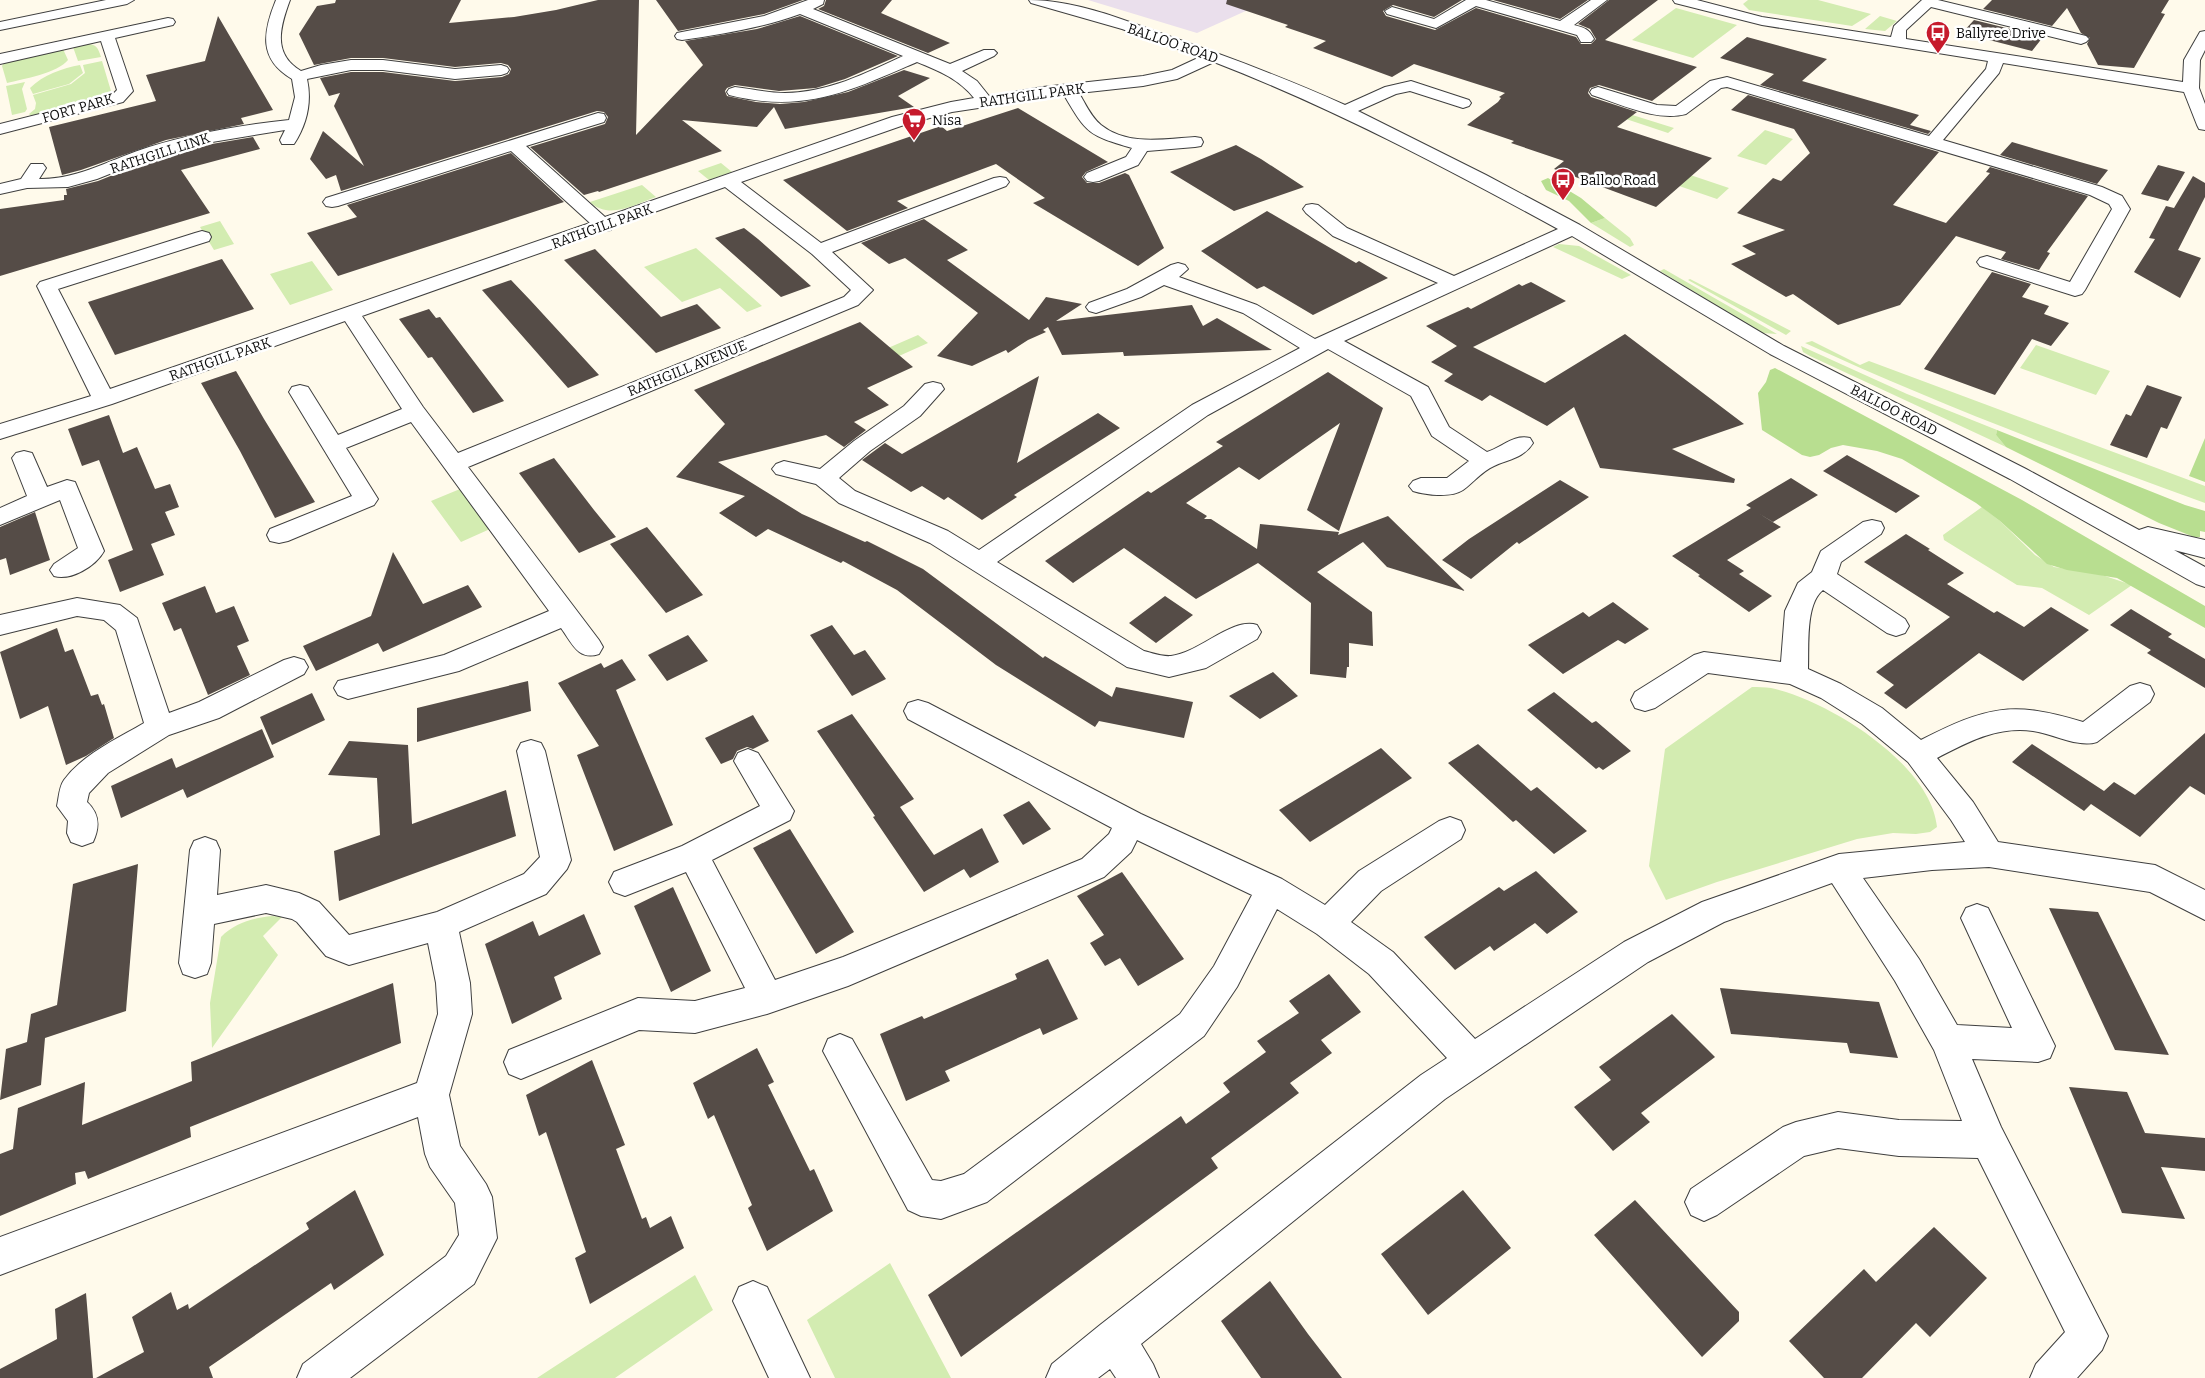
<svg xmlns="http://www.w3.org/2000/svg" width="2205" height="1378" font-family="Bitter,serif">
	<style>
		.industrial { fill: #eadfec }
		.green { fill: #d3ecb1 }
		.forest { fill: #b8de90 }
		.building { fill: #554c47 }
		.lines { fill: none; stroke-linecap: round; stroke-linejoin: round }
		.minor-casing { stroke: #3f3f3f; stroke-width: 2 }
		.minor { fill: #fff; fill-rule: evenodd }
		.labels { text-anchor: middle; stroke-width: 5; stroke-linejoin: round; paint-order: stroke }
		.far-poi-label { font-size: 14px; fill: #0c0c0c; stroke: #fff; text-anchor: start }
		.far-street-label { font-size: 14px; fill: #0c0c0c; stroke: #fff }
	</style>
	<rect width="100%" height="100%" fill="#fffaeb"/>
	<path class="industrial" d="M1088 0H1270L1197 33Z"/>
	<path class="green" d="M1748 0H1818L1871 14 1852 26 1749 10 1743 4Z
		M1676 8 1737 25 1693 58 1632 40Z
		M1880 16 1897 21 1885 31 1865 29Z
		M86 44C97 44 98 48 101 57L78 61 73 47Z
		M63 49 68 60C58 73 23 79 7 83L2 66 4 63Z
		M102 61 111 91 108 95 32 117 29 114 35 109 36 103 33 95 71 84 85 73 83 65Z
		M80 65 83 73 69 84 33 94 30 88C43 75 63 68 80 65Z
		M25 82 22 89 27 109 25 112 12 115 6 86Z
		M1626 113 1674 128 1668 133 1620 117Z
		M1765 130 1793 139 1766 165 1737 156Z
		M1595 143 1729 188 1717 199 1583 153Z
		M721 163 732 172 709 180 698 171Z
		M642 185 656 197C634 205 609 220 590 202Z
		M1605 218 1630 238 1634 245 1630 247 1591 223Z
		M220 221 234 244 214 250 200 227Z
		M1559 244 1579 246 1631 275 1622 279 1553 247Z
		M696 248 762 306 747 312 720 288 682 302 644 267Z
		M312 261 333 290 290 305 270 274Z
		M1664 269 1777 334 1762 333 1660 271Z
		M1690 279 1791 331 1786 335 1688 280Z
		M918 335 928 343 776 411 766 401Z
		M1812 341 1860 365 1869 361 2205 486V503C2070 454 1935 403 1805 343Z
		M2036 345 2110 371 2096 395 2020 368Z
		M1801 346 1907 394 1997 430 1996 435 2006 447 1810 356 1803 352Z
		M460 489 490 529 461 542 431 501Z
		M1982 507 2000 521 2035 555 2054 567 2099 574 2132 585 2089 615 2042 588 2017 585 1944 540 1943 535Z
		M1752 687C1758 687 1765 687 1771 688 1828 700 1931 764 1937 827L1930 832 1916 834 1893 833 1857 839 1717 882 1666 900 1649 866 1665 749Z
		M272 916 282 917 263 936 278 955 212 1048 210 1003 221 937C235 923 253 918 272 916Z
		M890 1263 951 1378H835L807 1320Z
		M695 1275 713 1310 615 1378H537Z"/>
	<path class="forest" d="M1548 178 1581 198 1605 218 1591 223 1569 201 1546 190 1541 181Z
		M1775 368 2022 500 2205 606V628L2117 578 2067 570 2047 564 2000 521 1976 503 1902 459 1877 451 1843 445 1831 448 1819 455 1810 457 1802 455 1762 430 1758 393 1766 382 1770 370Z
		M1997 430 2185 505 2205 511V532L2200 531V537H2194L2159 523 2006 447 1996 435Z
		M2205 438V482L2189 476Z"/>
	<path class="building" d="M336 0H461L449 23 514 17 556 10 598 0H639L636 135 703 65 685 41 757 29 800 16 898 56 845 79 816 88 779 91 735 85 727 88 725 91 727 96 756 102 780 104 804 102 848 92 904 70 930 78 898 96 914 107 785 129 774 107 757 127 682 120 722 151 599 192 598 191 584 195 530 147 605 124 608 117 604 112 597 111 341 191 336 175 326 179 310 159 323 131 364 166 334 106 340 93 329 96 320 78 351 72H383L455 81 502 77 509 74 511 69 508 65 501 63 455 67 383 58H351L314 65 299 34 317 6 335 3Z
		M656 0H803L764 14 678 31Z
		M826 0H892L881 13 950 43 928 53 818 9 824 6Z
		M1227 0H1462L1434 17 1393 5 1383 11 1386 16 1435 30 1476 8 1576 37 1581 44H1591L1596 39 1590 29 1578 24 1609 0H1658L1605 40 1697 67 1652 101 1599 85 1590 88 1588 93 1591 97 1637 112 1617 127 1712 158 1656 207 1554 169 1564 161 1511 143 1514 141 1467 125 1498 102 1501 98 1499 97 1505 93 1414 64 1392 77 1313 48 1326 41 1285 27 1288 25 1226 4Z
		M1493 0H1588L1560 19Z
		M1992 0H2169L2161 13 2165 14 2134 68 2098 65 2087 44 2090 38 2081 33 2067 8 2052 26 1983 9Z
		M218 16 273 110 241 118 244 124 166 140 81 170 62 175 49 127 156 101 146 75 205 61Z
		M1974 20 2043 37 2032 51 1962 33Z
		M1747 37 1827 59 1802 81 1919 115 1910 125 1931 131 1928 134 1760 85 1774 74 1720 58Z
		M1748 95 1939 152 1893 205 1946 223 1990 173 1986 172 1990 167 2088 196 2047 252 2050 253 2039 270 2001 259 2006 252 1956 236 1900 305 1838 325 1793 294 1786 297 1731 264 1756 254 1742 246 1785 230 1737 213 1773 178 1781 181 1810 153 1794 129 1731 110Z
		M1018 108 1108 162 1086 172 1082 177 1087 183H1099L1125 173 1129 175 1164 248 1138 266 1033 203 1045 198 996 164 897 201 908 208 847 231 783 180 941 126 947 131Z
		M253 137 260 149 181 170 210 213 0 276V209L64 200V195H67L66 189 98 181 153 159 194 147Z
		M2012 142 2080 162 2108 170 2097 184 2000 155Z
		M1236 145 1261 159 1304 187 1234 211 1170 172Z
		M511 153 564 202 338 276 307 233 357 217 347 205Z
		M2158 165 2185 172 2168 201 2141 194Z
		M2193 176 2205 183V197L2178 250 2201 258 2180 298 2134 272 2155 239 2149 238 2166 206 2174 208Z
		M1267 211 1356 263 1359 261 1388 278 1313 315 1264 286 1257 289 1201 251Z
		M924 219 968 250 947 260 1029 320 1046 297 1082 304 1056 321 1192 305 1203 326 1217 318 1272 350 1124 356 1123 352 1062 355 1048 327 1043 330 1046 332 1028 340 1008 353 1006 350 972 366 937 356 978 313 905 258 889 264 861 243Z
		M744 228 758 239 811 286 781 297 715 238Z
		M595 249 661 317 697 304 721 328 656 353 564 260Z
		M222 259 254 309 115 355 88 302Z
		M1992 272 2031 284 2022 297 2049 306 2044 314 2069 323 2051 346 2032 339 1995 395 1924 369Z
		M511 280 531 301 599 375 568 388 482 290Z
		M1531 282 1566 301 1473 347 1545 383 1625 334 1744 424 1672 449 1735 479 1734 483 1600 468 1574 407 1547 426 1490 395 1482 401 1444 381 1453 374 1431 362 1457 346 1426 326 1468 307 1471 309 1519 284 1522 286Z
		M429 309 436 318 440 317 504 401 473 413 432 357 428 358 399 319Z
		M860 322 913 367 867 388 889 405 854 422 866 430 844 447 826 435 718 462 802 514 865 542 867 541 923 569 1043 658 1045 656 1112 697 1116 687 1193 702 1184 738 1099 721 1095 727 996 665 897 590 843 561 841 563 768 529 756 537 719 513 745 496 676 477 725 424 694 390Z
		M236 371 264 419 315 502 275 518 240 451 201 383Z
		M1328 372 1383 408 1339 531 1307 510 1340 423 1259 480 1239 467 1186 503 1207 516 1204 519H1211L1257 549 1260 524 1339 532 1338 535 1388 516 1465 591 1387 567 1363 542 1317 572 1372 612 1373 646 1349 643V667H1347L1346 678 1310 674 1311 603 1258 563 1196 599 1124 548 1073 583 1045 561 1148 491 1151 493 1223 446 1216 442Z
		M1039 376 1017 463 1098 413 1120 428 1014 495 1017 497 982 520 948 497 944 500 922 486 911 492 862 460 885 443 902 454Z
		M2147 385 2182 397 2167 429 2161 427 2147 458 2110 445 2126 414 2131 416Z
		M109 415 123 453 137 447 155 489 170 484 179 507 165 512 175 535 151 544 164 575 120 592 108 560 133 550 99 460 82 466 68 429Z
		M1847 455 1920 496 1896 513 1823 471Z
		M554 458 594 510 616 537 579 553 519 473Z
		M1791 478 1818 495 1773 522 1758 513 1781 527 1727 560 1744 571 1739 574 1772 596 1749 612 1698 576 1700 575 1672 556 1751 508 1746 505Z
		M1560 480 1589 497 1519 544 1517 542 1471 579 1442 560 1469 539Z
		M35 512 50 560 10 575 6 558 0 560V527Z
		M647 527 703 595 666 613 610 544Z
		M1906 534 1930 549 1928 550 1964 573 1947 584 1994 613 1997 611 2024 627 2051 607 2089 630 2023 681 1979 653 1906 709 1884 693 1894 685 1876 672 1950 617 1864 562Z
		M393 552 423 604 468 585 482 607 383 652 378 643 316 671 303 646 371 616Z
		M205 586 216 613 234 606 249 641 237 646 250 675 208 695 181 628 174 631 162 603Z
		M1165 596 1193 615 1156 643 1129 623Z
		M1613 602 1649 629 1625 644 1618 640 1563 674 1528 645 1583 612 1589 617Z
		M2131 609 2172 634 2151 650 2110 625Z
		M832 625 854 655 865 650 886 679 852 696 810 635Z
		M57 628 65 652 73 649 91 696 98 694 102 705 104 704 114 738 86 756 66 765 48 706 20 719 0 652Z
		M688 635 708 661 667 681 648 655Z
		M2168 637 2205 659V688L2147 653Z
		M622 659 636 680 616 690 673 825 614 851 577 755 599 746 558 683 601 663 604 668Z
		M1273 672 1298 696 1260 719 1229 696Z
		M528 681 531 711 417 742V708Z
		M1554 692 1592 723 1596 721 1631 751 1603 770 1599 767 1596 769 1527 710Z
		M312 693 325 720 272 745 260 717Z
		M852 714 914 799 900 807 934 855 982 828 999 862 970 878 964 869 924 892 873 817 875 816 817 731Z
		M753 715 769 741 753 749 747 747 737 751 733 759 721 764 705 738Z
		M262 729 274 757 187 798 183 789 121 818 111 786 172 758 176 768Z
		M2205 733V795L2190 786 2140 837 2091 804 2084 811 2012 762 2032 744 2104 791 2114 782 2135 795Z
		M349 741 408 745 412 824 506 790 516 836 339 901 334 851 380 835 377 778 328 775Z
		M1478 744 1531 791 1537 787 1587 831 1554 854 1516 820 1513 822 1448 763Z
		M1381 748 1412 778 1310 842 1279 810Z
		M1029 801 1051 829 1023 845 1003 815Z
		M790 829 854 932 816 954 753 848Z
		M138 864 126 1011 45 1038 41 1085 0 1100 6 1049 27 1042 31 1014 57 1005 73 884Z
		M1536 871 1578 912 1547 934 1535 923 1494 951 1490 946 1455 970 1424 937 1499 887 1504 891Z
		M1122 872 1184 959 1138 986 1120 958 1105 966 1090 943 1104 935 1077 896Z
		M673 887 711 971 671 992 634 906Z
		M2049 908 2098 912 2169 1055 2115 1050Z
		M584 914 601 954 554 977 562 999 512 1024 485 944 533 921 539 936Z
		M1048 959 1078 1019 1043 1035 1040 1028 945 1071 950 1081 906 1101 880 1034 922 1016 924 1019 1017 979 1015 974Z
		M1329 974 1361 1012 1321 1040 1332 1053 1290 1083 1299 1093 1211 1158 1218 1168 961 1357 928 1295 1181 1116 1186 1124 1230 1092 1223 1083 1266 1052 1257 1041 1299 1013 1289 1001Z
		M393 983 401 1043 190 1127 191 1137 88 1179 85 1171 75 1173 76 1184 0 1216V1154L13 1149 18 1108 85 1082 82 1125 192 1081 191 1062Z
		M1720 988 1879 1002 1898 1058 1850 1053 1847 1043 1731 1034Z
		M1672 1014 1715 1057 1641 1113 1650 1122 1613 1151 1574 1107 1611 1080 1599 1067Z
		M757 1048 774 1082 768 1085 810 1171 814 1169 833 1211 767 1251 748 1208 752 1205 714 1115 708 1119 693 1083Z
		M592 1060 625 1145 616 1149 642 1219 646 1217 650 1228 671 1216 684 1248 590 1304 575 1258 586 1252 546 1132 539 1136 526 1095Z
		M2069 1087 2127 1092 2145 1133 2205 1138V1171L2161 1167 2185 1219 2122 1213Z
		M355 1190 384 1255 334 1290 331 1283 209 1367 213 1378H96L144 1352 132 1317 171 1292 177 1310 188 1304 189 1309 309 1229 306 1223Z
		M1463 1190 1511 1248 1428 1315 1381 1254Z
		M1635 1200 1739 1312V1321L1702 1357 1594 1235Z
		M1934 1227 1987 1278 1930 1337 1916 1323 1862 1378H1824L1789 1341 1864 1269 1876 1282Z
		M1270 1281 1308 1334 1342 1378H1261L1221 1321Z
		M86 1293 93 1378H0V1369L57 1339 55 1309Z"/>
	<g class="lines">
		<defs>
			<path id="minor" d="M106 0H134L127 4 0 30V22Z
				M276 0H290C280 27 272 54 301 71L321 65 351 60H383L455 69 501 65 507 67 509 70 507 73 501 75 455 79 383 70H351L307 79C312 102 307 124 294 144H282L280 140 285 130 194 145 152 157 97 179 68 187 27 188 0 194V184L21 179 31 164H43L46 168 39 179C78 180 113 158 149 147 195 133 242 125 289 120L295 97 292 79C258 59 263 32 276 0Z
				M808 0H824L823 4 813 9 950 64 984 50H994L997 53 994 56 962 71 977 81 989 96 1043 87 1143 76 1172 70 1200 57 1122 29 1031 3 1029 0C1072 0 1117 17 1157 32 1221 54 1283 77 1345 105L1385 87 1411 81 1469 100 1471 103 1469 106 1463 108 1410 91 1396 94 1358 111 1486 175 1580 225 1784 346 2026 469 2139 530 2148 527 2205 540V558L2174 550 2205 567V587L2196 584 2010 479 1770 354 1572 236 1344 341 1428 387 1449 427 1487 452C1503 447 1513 434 1530 438L1533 443C1524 458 1509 459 1494 466 1482 471 1473 483 1463 490 1451 498 1426 495 1413 491L1409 486 1413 481 1421 478H1447L1469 461 1432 436 1411 396 1328 349 1208 415 997 562 1144 651C1152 653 1163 657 1171 656 1199 653 1232 617 1257 625L1261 632 1257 639 1206 668 1169 677 1127 667 930 543 839 503 816 484 776 474 772 469 776 464 784 461 820 469 854 441 904 406 925 384 933 382 941 384 944 389 920 416 870 451 839 478 855 491 948 531 979 550 1192 405 1300 348 1243 313 1164 285 1141 297 1096 313 1089 311 1086 307 1089 303 1127 289 1171 265 1178 263 1185 265 1188 269 1179 277 1257 305 1315 339 1438 283 1333 236 1306 213 1303 209 1306 205 1312 204 1318 205 1347 228 1454 276 1558 229C1446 168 1333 108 1214 62L1177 79 1143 86 1079 93C1085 103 1091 117 1101 125 1127 146 1164 139 1195 137L1201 138 1203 142 1201 146 1195 147 1147 151 1138 165 1099 181 1093 182 1087 181 1084 177 1087 173 1126 157 1132 148C1088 135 1087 134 1064 95L952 112 904 125 741 182 821 243 994 178 1000 177 1006 178 1009 182 1006 186 832 252 873 290 858 305 468 467 599 640 603 647 599 654C578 661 572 643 561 628L459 671 348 699 338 695 334 688 338 681 444 655 549 611 411 422 346 448 378 499 374 505 288 541 279 543 270 541 267 535 270 529 352 496 289 392 292 387 300 385 308 387 338 435 402 409 345 321 112 404 0 439V424L91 396 37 286 40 282 195 233 202 231 209 233 211 237 209 241 58 289 110 389 590 223 511 151 338 206 332 207 326 206 323 202 326 198 598 113 604 114 606 118 604 122 526 146 605 217 892 117 951 102 974 98C959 79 939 71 917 62 850 91 804 114 729 95L727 92 729 89 735 87C752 89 769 93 785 93 827 93 866 73 903 56L800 14C762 28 722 34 682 40L677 39 675 36 677 33 682 32 764 16ZM725 187 812 254 851 290 844 297 458 453 423 407 362 316 602 231 611 230 612 227Z
				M1466 0H1486L1560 21 1591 0H1607L1574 25C1585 28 1589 29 1594 39L1591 42H1581L1577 35 1476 6 1436 28 1387 14 1385 11 1392 7 1434 19Z
				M1673 0H1697L1762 17 1891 37 1894 26 1922 0H1938L2086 36 2089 39 2086 42 2081 44 1931 7 1906 30V39L2183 82 2184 60 2200 32 2205 31V50L2200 60 2199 88 2205 104V130L2199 129 2197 125 2184 92 2003 63 1999 73 1943 140 2102 187 2122 196 2130 209 2085 290 2082 294 2075 296 1980 266 1977 262 1980 258 1987 256 2070 282 2112 209 2109 204 2090 195 1727 87 1721 88 1686 114C1656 122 1621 104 1592 95L1590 92 1592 89 1598 87 1657 105 1676 106 1710 81 1727 77 1929 136 1986 69 1988 61 1762 25 1675 3Z
				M168 18 173 19 175 22 173 25 115 38 133 91 123 102 0 134V124L111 96 117 90 101 41 0 64V54Z
				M24 451 32 453 47 487 67 480 75 482 104 551C96 566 71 581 54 576L50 570 54 564 78 548 60 500 0 525V508L27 496 12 458 16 453Z
				M1872 520 1881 522 1884 528 1881 534 1841 562 1837 574 1905 619 1909 626 1905 633 1896 636 1887 633 1823 590C1805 604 1809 647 1808 669L1841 684 1882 708 1921 740C1986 707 2012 700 2083 722L2130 686 2140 683 2150 686 2154 694 2150 702 2097 742C2078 748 2054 734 2033 731 1997 726 1968 742 1937 758L1973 802 1998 842 2155 865 2205 890V920L2150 892 1989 867 1932 870 1863 878 1919 959 1957 1025 2012 1028 1961 918 1966 908 1977 904 1988 908 2055 1046 2050 1058 2038 1062 1972 1059 2001 1127 2108 1336 2102 1350 2077 1378H2030L2036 1364 2065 1332 1978 1158 1899 1156 1838 1148 1804 1156 1717 1215 1704 1221 1691 1215 1685 1202 1691 1189 1783 1127 1796 1122 1838 1112 1899 1120 1962 1121 1934 1050 1895 981 1832 883 1724 922 1648 962 1445 1099 1141 1344 1153 1364 1159 1378H1116L1110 1369 1098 1378H1046L1052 1364 1100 1325 1421 1075 1447 1058 1369 974 1317 934 1277 909 1237 987 1204 1036 987 1202 941 1219 921 1216 908 1210 823 1051 828 1039 840 1034 852 1039 932 1180 941 1181 964 1174 1180 1014 1214 966 1252 895 1137 840 1131 852 1104 877 848 986 767 1014 695 1033 639 1030 521 1079 509 1074 504 1062 509 1050 638 998 695 1001 745 988 686 872 625 896 614 892 609 882 614 872 682 846 760 806 734 761 738 753 748 749 758 753 794 811 790 820 712 860 775 980 843 957 1082 859 1109 834 1112 828 908 719 904 711 908 703 918 700 928 703 1141 814 1282 879 1325 905 1359 871 1439 821 1450 817 1461 821 1465 830 1461 839 1381 891 1351 922 1393 952 1475 1039 1624 942 1702 902 1839 854 1965 842 1951 820 1908 762 1862 724 1821 698 1790 684 1708 673 1655 708 1645 711 1635 708 1631 700 1635 692 1694 655 1704 652 1781 662 1785 611 1798 583 1812 572 1821 551 1863 522Z
				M77 598 120 605 137 618 169 713 199 702 284 660 294 657 304 660 308 667 304 674 219 718 169 735 108 773 89 793 87 802C100 814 100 827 93 842L82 846 71 842 67 833 68 821 57 806C59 797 59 787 64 780 83 754 117 739 144 723L116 630 104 620 77 616 0 635V615Z
				M531 740 541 743 545 751 571 860 567 869 546 894 459 932 470 983 472 1014 449 1095 460 1146 486 1184 492 1197 497 1238 474 1284 350 1378H297L303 1364 446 1256 459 1235 455 1203 430 1167 425 1154 418 1117 0 1275V1237L417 1083 438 1014 436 983 428 943 349 965 326 956 297 922 292 919 266 913 214 924 211 963 207 974 195 978 183 974 179 963 190 850 194 841 205 837 216 841 220 850 217 895 266 885 299 893 319 902 349 935 437 912 524 874 540 857 517 751 521 743Z
				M753 1281 767 1287 810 1378H769L733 1301 739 1287Z"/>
		</defs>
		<use href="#minor" class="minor-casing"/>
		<use href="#minor" class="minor"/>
	</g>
	<defs>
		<symbol id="bus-pin" viewBox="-11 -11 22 30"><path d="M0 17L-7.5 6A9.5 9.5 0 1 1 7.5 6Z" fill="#c61a2c" stroke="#fff"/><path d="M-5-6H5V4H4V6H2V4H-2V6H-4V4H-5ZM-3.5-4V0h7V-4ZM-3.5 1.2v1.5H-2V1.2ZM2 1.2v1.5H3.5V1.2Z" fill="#fff"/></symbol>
		<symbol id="supermarket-pin" viewBox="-11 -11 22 30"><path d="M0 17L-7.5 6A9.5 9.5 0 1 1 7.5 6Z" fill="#c61a2c" stroke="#fff"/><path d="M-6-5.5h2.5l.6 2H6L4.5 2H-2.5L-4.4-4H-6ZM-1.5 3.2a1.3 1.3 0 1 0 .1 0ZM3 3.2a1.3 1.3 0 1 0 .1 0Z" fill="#fff"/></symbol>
	</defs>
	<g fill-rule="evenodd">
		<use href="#bus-pin" x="1924" y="19" width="28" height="38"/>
		<use href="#supermarket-pin" x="900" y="106" width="28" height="38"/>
		<use href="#bus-pin" x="1549" y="166" width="28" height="38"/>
	</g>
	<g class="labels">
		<g class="far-poi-label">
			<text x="1956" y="38">Ballyree Drive</text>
			<text x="932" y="125">Nisa</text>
			<text x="1580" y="185">Balloo Road</text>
		</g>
		<g class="far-street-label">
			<text transform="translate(1173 43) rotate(19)" y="5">BALLOO ROAD</text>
			<text transform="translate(1032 95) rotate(-8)" y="5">RATHGILL PARK</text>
			<text transform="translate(78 108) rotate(-16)" y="5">FORT PARK</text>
			<text transform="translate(160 153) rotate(-18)" y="5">RATHGILL LINK</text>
			<text transform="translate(602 226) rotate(-20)" y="5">RATHGILL PARK</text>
			<text transform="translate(220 359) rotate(-19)" y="5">RATHGILL PARK</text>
			<text transform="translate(687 368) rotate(-22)" y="5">RATHGILL AVENUE</text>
			<text transform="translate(1894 410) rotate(27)" y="5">BALLOO ROAD</text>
		</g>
	</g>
</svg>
